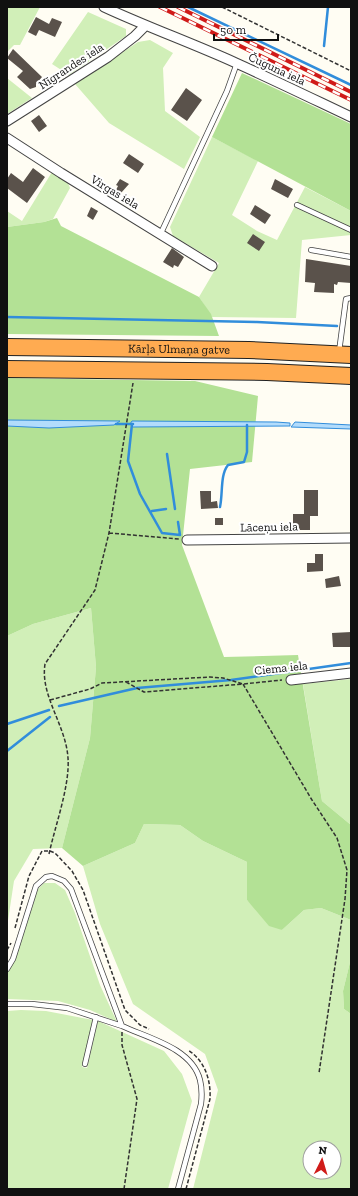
<svg xmlns="http://www.w3.org/2000/svg" width="358" height="1196" font-family="'Zilla Slab',serif">
	<style>
		.green { fill: #d1efb8; fill-rule: evenodd }
		.forest { fill: #b3e195 }
		.water { fill: #b2dcfc; stroke: #318ddb }
		.lines { fill: none; stroke-linecap: round; stroke-linejoin: round }
		.stream { stroke: #318ddb; stroke-width: 2.5 }
		.building { fill: #5a524b }
		.lane-casing { stroke: #434343; stroke-width: 6 }
		.street-casing { stroke: #434343; stroke-width: 11 }
		.highway-casing { stroke: #212121; stroke-width: 18 }
		.path { stroke: #323232; stroke-width: 1.5; stroke-dasharray: 4 2; stroke-linecap: butt }
		.lane { stroke: #fff; stroke-width: 4.5 }
		.street { stroke: #fff; stroke-width: 9 }
		.highway { stroke: #ffab51; stroke-width: 16 }
		.rail-casing { stroke: #d01b19; stroke-width: 4 }
		.rail { stroke: #fff; stroke-width: 2.5; stroke-dasharray: 8; stroke-linecap: butt }
		.labels { text-anchor: middle; stroke-width: 4; stroke-linejoin: round; paint-order: stroke }
		.street-label { font-size: 12px; fill: #101010; stroke: #fff }
	</style>
	<rect width="100%" height="100%" fill="#fffdf3"/>
	<path class="green" d="M7 7H40L20 45H14L7 52Z
		M88 12 126 29V36L69 75 52 64Z
		M150 40 173 53 163 68 165 111 200 137 184 169 109 123 75 84 138 42Z
		M7 78 32 98 7 114Z
		M212 137 258 161 232 215 257 231 277 240 305 187 351 211V235L302 240 296 318 212 317 199 297 219 263 173 236 170 227Z
		M52 172 68 183 70 188 53 219 44 222 7 227V211L22 221Z
		M91 608 96 667 90 738 62 848 33 849 14 881 7 927V636L33 624Z
		M351 679V825L322 801 303 684Z
		M144 824 180 825 203 841 247 862V900L282 930 304 910 321 908 351 920V958L343 991 344 1009 351 1014V1189H193L218 1090 205 1054 133 1004 100 924 83 866 135 843ZM310 1148H334V1172H310Z
		M44 883H55L65 890 75 913 100 985 117 1022 90 1010 58 1001 7 999V973L17 955 38 889Z
		M21 1010 46 1011 93 1020 82 1067 87 1068 98 1021 164 1051 182 1074 192 1101 168 1189H7V1011Z"/>
	<path class="forest" d="M242 73 351 124V211L212 137Z
		M57 218 61 226 199 297 211 314 219 336 7 334V227L44 222Z
		M7 378 195 381 258 396 252 462 190 469 182 545 224 657 298 655 322 801 351 825V920L321 908 304 910 282 930 269 926 247 900V862L203 841 180 825 144 824 135 843 83 866 62 848 90 738 96 667 91 608 33 624 7 636Z
		M351 958V1014L344 1009 343 991Z"/>
	<path class="water" d="M7 420 120 421 114 425 49 428 7 426Z
		M132 421 276 422 290 423V426L133 427 130 424Z
		M295 422 351 425V429L291 427Z"/>
	<g class="lines">
		<path class="stream" d="M188 7 351 85
			M324 46 328 7
			M7 317 257 322 337 326
			M116 424H133
			M132 424 128 461 140 494 162 533 180 535 178 522
			M167 454 175 509
			M220 507C223 493 220 475 228 465L244 462 247 452V425
			M152 511 166 509
			M59 706 137 688 231 680 351 663
			M7 724 49 710
			M7 751 50 717"/>
	</g>
	<path class="building" d="M36 17 49 24 52 18 62 22 55 37 39 30 36 36 28 32Z
		M13 49 42 77 36 84V87L30 89 17 77 23 71 7 58Z
		M186 88 202 100 187 121 171 110Z
		M39 115 47 126 39 132 31 121Z
		M129 154 144 164 138 173 123 163Z
		M33 168 45 177 27 203 7 188V179L11 173 23 182Z
		M120 179 129 184 121 193 116 190 118 186 116 185Z
		M275 179 293 189 288 198 271 189Z
		M255 205 271 215 265 224 250 214Z
		M91 207 98 211 93 220 87 216Z
		M253 234 265 242 259 251 247 243Z
		M172 248 184 257 178 267 174 265 173 268 163 262Z
		M306 259 351 266V283L338 282 337 285 334 284V293L314 292 315 283 305 282Z
		M304 490H318V516H310V530H293V514H304Z
		M200 491H211V502L217 501 218 508 201 509Z
		M215 518H223V525H215Z
		M315 554H323V571L307 572V563H315Z
		M339 576 341 586 326 588 325 579Z
		M351 632V647H333L332 633Z"/>
	<g class="lines">
		<defs>
			<path id="lane" d="M297 205 351 230
				M161 233 227 91 237 63
				M311 250 351 257
				M339 352 346 299 351 298
				M7 969 13 959 36 886 46 877 52 876 64 881 71 889 122 1026C148 1038 192 1048 200 1080 202 1088 202 1096 201 1104L178 1189
				M7 1004H32L67 1008 122 1026
				M85 1064 96 1017"/>
			<path id="street" d="M104 7C147 27 192 43 236 63 274 80 313 99 351 117
				M7 121 108 57 135 36 145 26
				M7 138 61 173 212 266
				M187 540 351 538
				M291 680 351 673"/>
			<g id="highway">
				<path id="s1" d="M7 347 249 350 351 355"/>
				<path d="M7 369 267 372 351 376"/>
			</g>
		</defs>
		<use href="#lane" class="lane-casing"/>
		<use href="#street" class="street-casing"/>
		<use href="#highway" class="highway-casing"/>
		<path class="path" d="M222 7 351 71
			M109 533 179 539
			M126 682 144 692 243 684 312 800 337 838 347 870 345 899 319 1073
			M50 700 90 689 102 683 210 677 223 678 243 684 282 680
			M49 854C55 826 70 786 68 758 66 725 40 696 45 664L95 590 109 533 133 383
			M15 928 29 876 42 851H50L55 853 72 871 83 890 125 1010 140 1025 149 1029
			M7 950 11 943
			M122 1032V1045L137 1099 124 1189
			M186 1189 210 1099C211 1080 205 1061 188 1050"/>
		<use href="#lane" class="lane"/>
		<use href="#street" class="street"/>
		<use href="#highway" class="highway"/>
		<defs>
			<path id="rail" d="M160 7 351 100
				M178 7 351 92"/>
		</defs>
		<use href="#rail" class="rail-casing"/>
		<use href="#rail" class="rail"/>
	</g>
	<g class="labels">
		<g class="street-label">
			<text transform="translate(71 66) rotate(-33)" y="4">Nīgrandes iela</text>
			<text transform="translate(277 69) rotate(25)" y="4">Čuguna iela</text>
			<text transform="translate(115 192) rotate(31)" y="4">Virgas iela</text>
			<text dy="4" stroke="none"><textPath href="#s1" startOffset="172">Kārļa Ulmaņa gatve</textPath></text>
			<text transform="translate(269 527) rotate(-1)" y="4">Lāceņu iela</text>
			<text transform="translate(281 668) rotate(-6)" y="4">Ciema iela</text>
		</g>
	</g>
	<rect width="358" height="1196" fill="none" stroke="#101010" stroke-width="16"/>
	<g transform="translate(322 1160) rotate(5)"><circle r="19" fill="#ffffff" stroke="#9f9f9f"/>
	<path d="M0-3L7 15L0 10L-7 15Z" fill="#d01b19"/>
	<text y="-6" font-size="11" font-weight="bold" text-anchor="middle" fill="#101010">N</text>
	</g>
	<path d="M214 34v6h64v-6" fill="none" stroke="#101010" stroke-width="2"/>
	<text x="220" y="34" font-size="12" fill="#101010" stroke="#ffffff" stroke-width="3" paint-order="stroke">50 m</text>
</svg>
